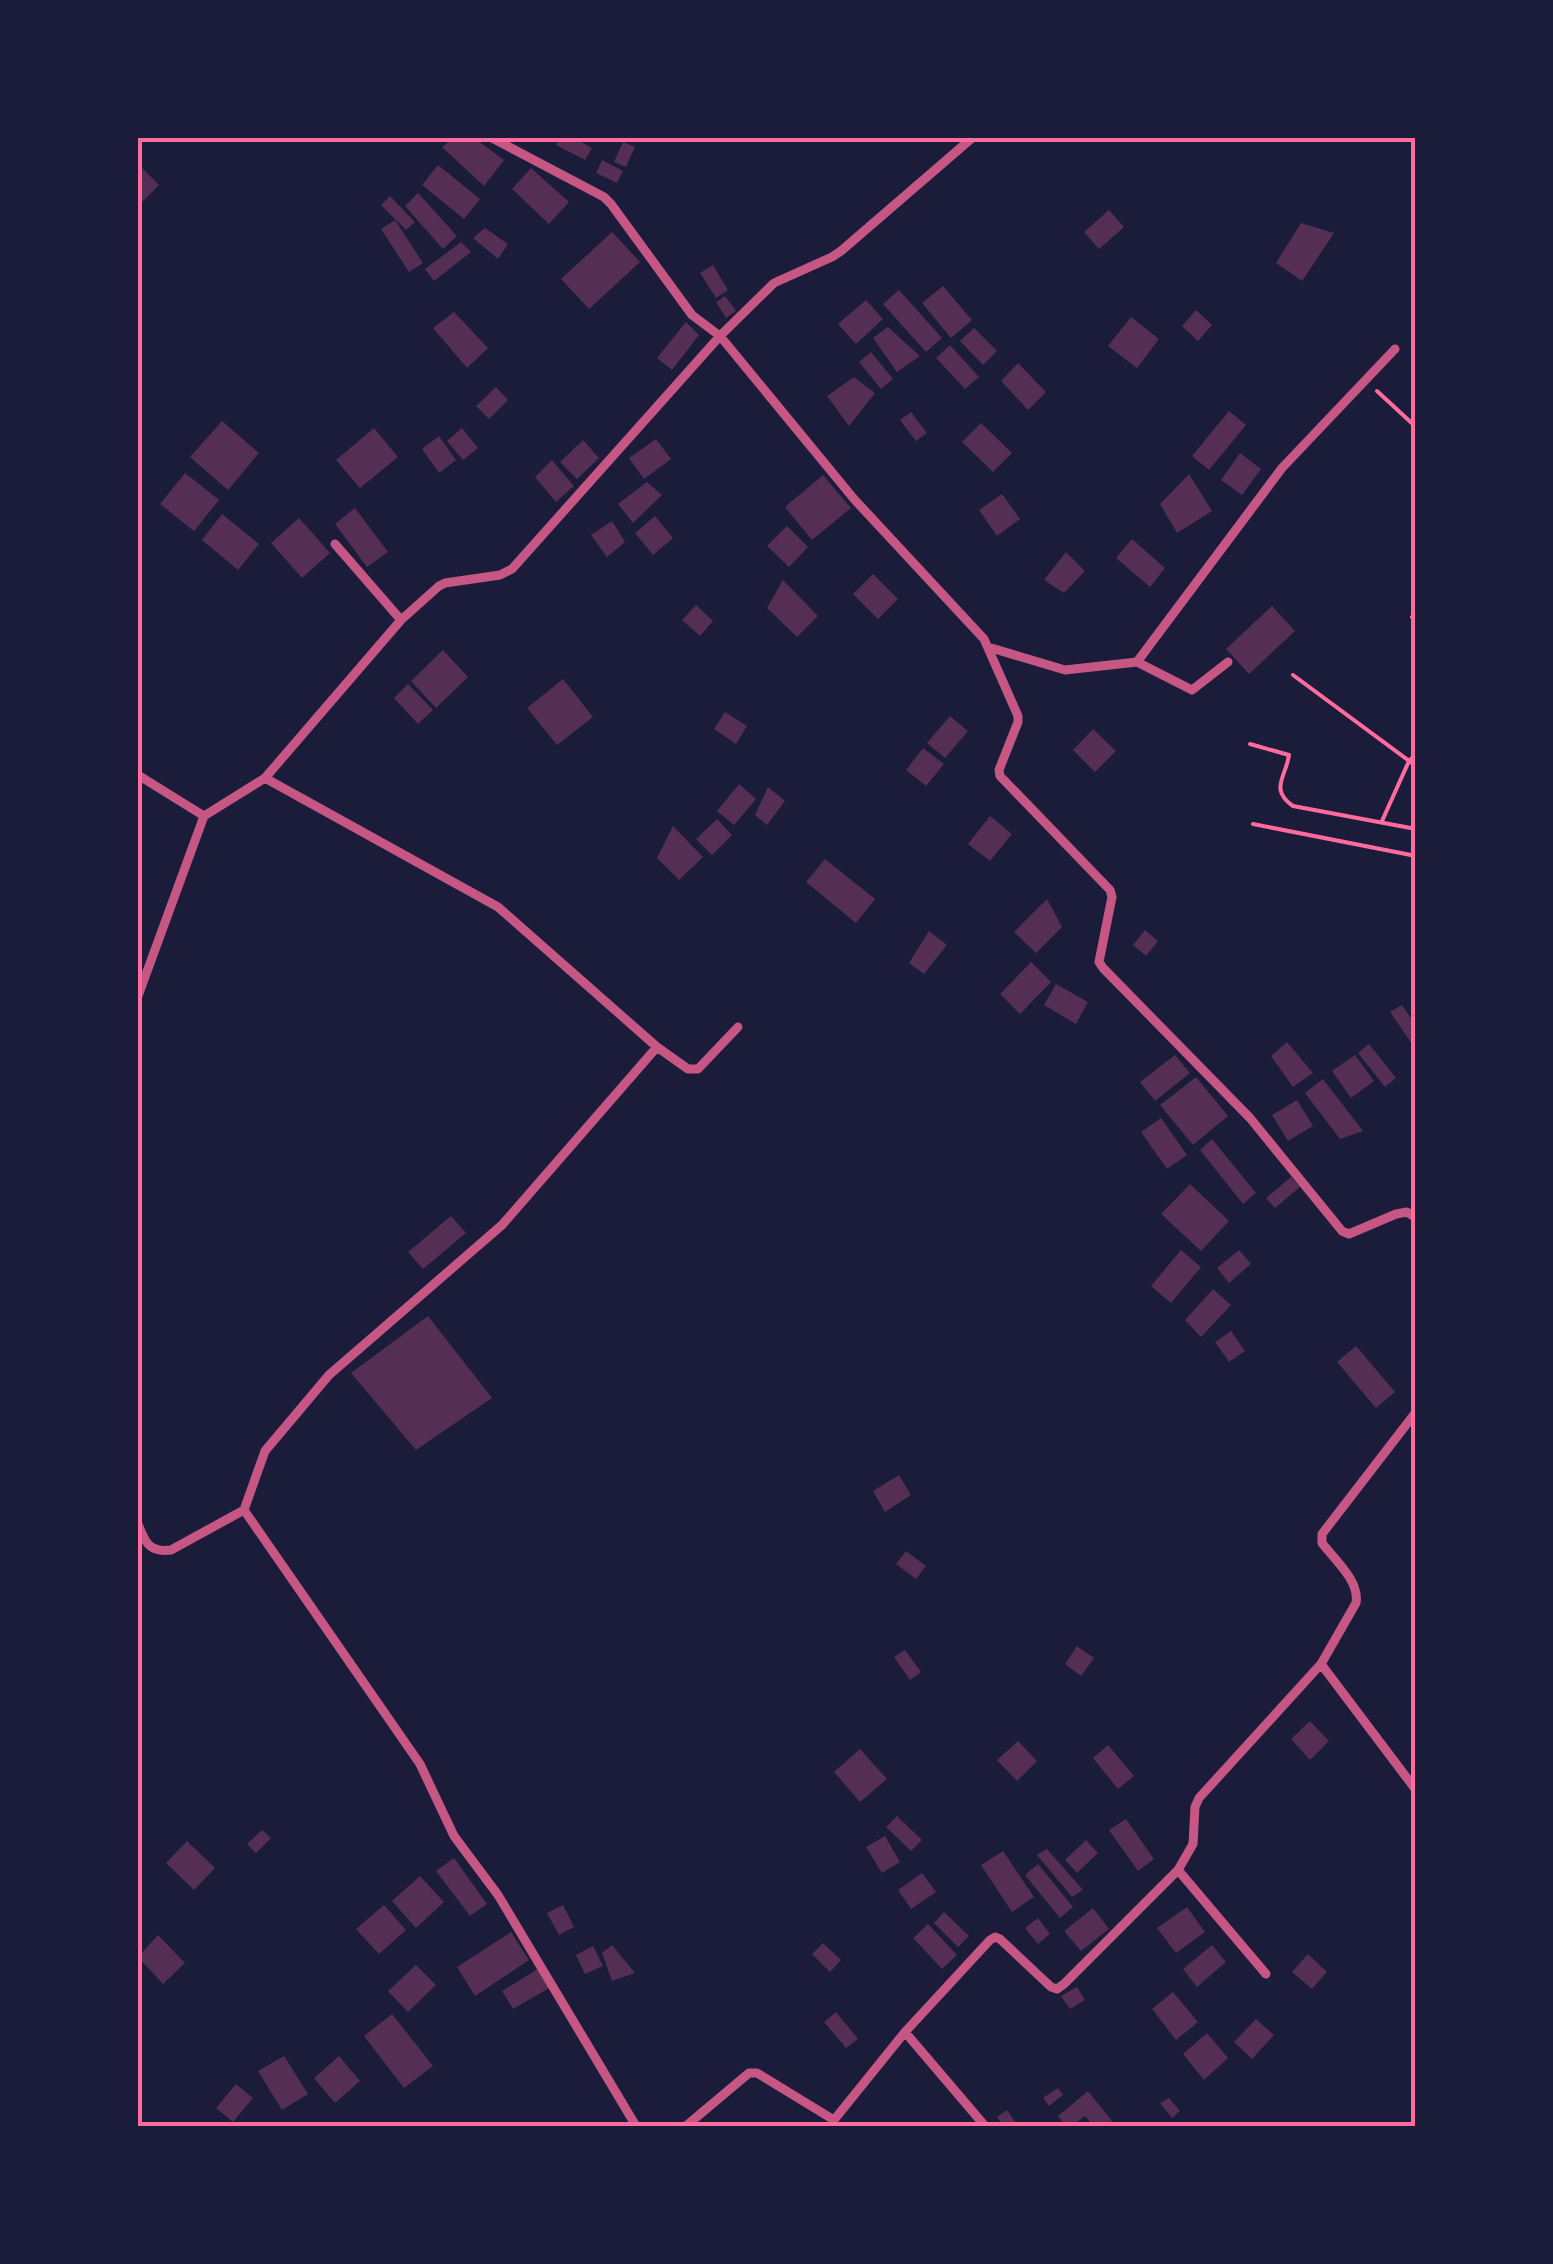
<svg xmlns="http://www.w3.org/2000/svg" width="1553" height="2264" font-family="'Fira Sans',sans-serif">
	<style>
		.building { fill: #542f53 }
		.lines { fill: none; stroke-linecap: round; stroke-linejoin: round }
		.path { stroke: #ff6b9d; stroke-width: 4 }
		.minor { stroke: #c65784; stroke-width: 9 }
		.neatline { fill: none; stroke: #ff6b9d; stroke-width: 4 }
	</style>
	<rect width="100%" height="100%" fill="#1b1b3a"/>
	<path class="building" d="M453 138H474L504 160 484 186 442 147Z
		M560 138H574L592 148 585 160 556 145Z
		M623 142 635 147 626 167 614 162Z
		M602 160 623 171 617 183 596 173Z
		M138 164 159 185 138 206Z
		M438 165 480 199 464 219 422 185Z
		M531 168 569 202 549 224 512 189Z
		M418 193 457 236 443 249 405 206Z
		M390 196 415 222 406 230 381 205Z
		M1109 210 1124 227 1099 249 1084 232Z
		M395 220 423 263 409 272 381 229Z
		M1301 223 1334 233 1302 281 1276 263Z
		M485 228 508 244 498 259 473 238Z
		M612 232 640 262 589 309 561 279Z
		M461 242 471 252 434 281 425 269Z
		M713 265 728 290 716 298 700 273Z
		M943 286 972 320 951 338 922 303Z
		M899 290 942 338 926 352 883 304Z
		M725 296 736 311 726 318 716 302Z
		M866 300 883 319 856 344 838 324Z
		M1196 310 1212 325 1198 341 1182 326Z
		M454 312 488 348 467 368 433 328Z
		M1131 317 1159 339 1137 368 1108 346Z
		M686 322 699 335 672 370 657 358Z
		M888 327 920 356 897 372 873 338Z
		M974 328 997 351 983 365 960 341Z
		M950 345 979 377 965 389 936 358Z
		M871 352 893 379 881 389 859 362Z
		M1018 363 1046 392 1028 410 1001 381Z
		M854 377 875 393 849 426 827 396Z
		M496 387 508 400 489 419 476 406Z
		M1229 411 1246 425 1209 470 1192 456Z
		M911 412 927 433 916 441 900 420Z
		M222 421 259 453 228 490 190 457Z
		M981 423 1012 453 993 472 962 442Z
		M374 428 398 457 360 488 336 460Z
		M462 428 478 448 463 460 447 441Z
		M439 436 456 460 439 473 422 449Z
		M656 439 671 459 644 479 629 458Z
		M583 440 599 458 577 479 560 462Z
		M1240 453 1261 469 1242 495 1221 480Z
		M552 460 574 486 556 502 535 477Z
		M185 473 219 500 194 531 160 504Z
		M1189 474 1212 511 1177 533 1160 504Z
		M823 475 851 508 812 540 785 507Z
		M647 482 662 495 633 523 618 504Z
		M1002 494 1020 519 997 536 979 510Z
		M355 508 388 552 367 567 335 524Z
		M222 514 259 544 238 570 202 540Z
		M655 516 673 538 653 555 635 533Z
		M299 518 330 553 302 578 271 543Z
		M612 521 625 542 607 557 591 535Z
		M787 526 808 547 789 567 767 546Z
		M1132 539 1165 568 1150 587 1116 558Z
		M1066 552 1085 571 1064 593 1044 580Z
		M873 574 898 599 878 619 853 594Z
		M783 580 818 616 797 637 767 608Z
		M696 605 713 621 700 636 682 620Z
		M1272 606 1295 631 1249 674 1226 649Z
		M443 650 468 677 436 708 411 681Z
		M563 679 593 717 557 745 527 708Z
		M408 684 433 710 418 724 394 698Z
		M725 712 747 726 736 744 714 729Z
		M950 716 968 731 945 758 927 743Z
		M1093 729 1116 751 1095 772 1073 750Z
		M923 748 944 764 926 786 906 770Z
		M739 784 756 799 734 825 717 811Z
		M768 787 785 801 767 825 755 815Z
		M990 816 1012 834 990 861 968 844Z
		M717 819 732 835 712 855 696 839Z
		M673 826 703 857 679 880 657 858Z
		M825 859 875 899 856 923 806 882Z
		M1047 899 1062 927 1036 953 1014 932Z
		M1145 930 1158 941 1146 956 1133 945Z
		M929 931 947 945 924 974 909 963Z
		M1031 962 1051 982 1020 1014 1000 994Z
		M1056 984 1088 1002 1076 1024 1044 1005Z
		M1402 1005 1416 1026V1050L1390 1012Z
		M1287 1042 1313 1073 1293 1087 1271 1056Z
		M1369 1044 1396 1078 1385 1087 1358 1053Z
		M1175 1055 1190 1073 1155 1101 1140 1082Z
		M1355 1055 1374 1081 1351 1098 1332 1071Z
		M1196 1077 1228 1116 1193 1145 1160 1105Z
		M1323 1079 1363 1131 1340 1139 1305 1093Z
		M1297 1100 1313 1126 1288 1141 1272 1115Z
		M1161 1118 1187 1155 1167 1169 1141 1132Z
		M1212 1139 1256 1193 1243 1204 1200 1150Z
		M1291 1177 1300 1187 1275 1208 1266 1198Z
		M1190 1184 1229 1221 1201 1251 1161 1214Z
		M451 1216 466 1233 423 1269 408 1252Z
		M1181 1250 1201 1267 1171 1303 1151 1286Z
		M1239 1250 1251 1264 1229 1283 1217 1268Z
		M1213 1289 1231 1305 1201 1337 1185 1320Z
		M428 1316 492 1398 416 1450 351 1373Z
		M1231 1331 1245 1351 1229 1362 1215 1342Z
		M1356 1346 1395 1392 1376 1408 1337 1362Z
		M899 1475 911 1495 885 1512 873 1491Z
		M906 1551 926 1566 916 1579 896 1564Z
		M1077 1646 1094 1658 1081 1676 1065 1664Z
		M905 1650 921 1672 910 1680 894 1657Z
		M1310 1721 1329 1741 1310 1760 1291 1739Z
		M1018 1741 1037 1761 1017 1781 997 1760Z
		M1108 1745 1134 1776 1118 1789 1093 1758Z
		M860 1749 887 1779 860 1802 834 1772Z
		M897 1816 922 1840 911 1851 886 1827Z
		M1126 1819 1154 1859 1138 1871 1109 1830Z
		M262 1830 271 1838 256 1853 247 1844Z
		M885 1836 900 1862 882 1873 866 1847Z
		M1086 1840 1098 1853 1077 1873 1065 1860Z
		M187 1841 215 1868 194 1890 166 1863Z
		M1047 1849 1083 1890 1072 1897 1037 1855Z
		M1003 1851 1034 1897 1012 1912 981 1865Z
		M454 1858 487 1904 470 1916 436 1871Z
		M1038 1864 1073 1907 1060 1918 1025 1875Z
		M922 1873 936 1892 911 1909 898 1890Z
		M420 1876 444 1902 416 1928 392 1901Z
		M384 1905 406 1930 379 1954 356 1929Z
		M563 1905 574 1927 559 1935 547 1913Z
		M1187 1907 1205 1932 1176 1953 1157 1928Z
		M1093 1908 1109 1929 1081 1951 1064 1931Z
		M944 1912 969 1936 958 1947 934 1923Z
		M1038 1918 1050 1934 1038 1944 1025 1928Z
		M928 1924 957 1955 942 1969 913 1938Z
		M511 1932 529 1960 475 1996 457 1967Z
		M158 1935 185 1963 163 1984 138 1957Z
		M823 1943 841 1960 830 1972 812 1954Z
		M612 1945 635 1973 612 1981 602 1953Z
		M1212 1945 1226 1962 1197 1987 1183 1969Z
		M593 1946 603 1966 585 1974 576 1955Z
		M1308 1954 1327 1972 1312 1989 1292 1972Z
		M416 1965 436 1985 408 2012 388 1991Z
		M538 1969 549 1988 513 2009 502 1991Z
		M1077 1987 1085 2000 1070 2009 1061 1996Z
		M1173 1992 1198 2022 1176 2040 1152 2009Z
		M836 2012 858 2039 846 2048 824 2022Z
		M392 2014 433 2066 404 2088 364 2036Z
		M1256 2019 1274 2035 1252 2059 1234 2042Z
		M1207 2033 1228 2058 1204 2080 1183 2054Z
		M284 2056 308 2094 282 2110 258 2071Z
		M339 2056 360 2081 335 2103 314 2078Z
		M236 2084 253 2098 233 2122 216 2108Z
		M1058 2088 1063 2095 1049 2106 1043 2098Z
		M1088 2091 1112 2121 1105 2126H1093L1085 2116 1072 2126H1066L1058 2116Z
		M1169 2098 1180 2111 1172 2118 1160 2103Z
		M1007 2110 1018 2126H1003L997 2117Z"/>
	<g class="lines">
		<path class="path" d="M1377 391 1416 427
			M1412 617 1416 621
			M1293 675 1416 766
			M1250 744 1289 755C1286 777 1269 789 1293 806L1416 829
			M1382 821 1409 761 1416 754
			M1253 824 1416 856"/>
		<path class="minor" d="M492 138 604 197 611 204 692 315 720 336 854 499 984 639 1018 716V722L999 770 1000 776 1110 890 1112 897 1099 962 1103 968 1250 1118 1342 1231 1349 1234 1396 1214 1407 1212 1416 1218
			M335 544 401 620
			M988 647 1065 670 1137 662 1192 690 1228 662
			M1137 662 1282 468 1395 349
			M138 775 204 816
			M265 778 498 907 657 1047 688 1069H698L738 1027
			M138 996 204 816 265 778 401 620 439 586 445 583 500 575 512 569 720 336 774 283 832 257 841 251 972 138
			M244 1510 420 1764 454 1836 498 1895 636 2126
			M138 1524C145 1542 149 1553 171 1550L244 1510 265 1451 329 1375 502 1225 657 1047
			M1321 1664 1416 1790
			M1178 1870 1266 1974
			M905 2032 985 2126
			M686 2126 749 2073H757L834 2120 905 2032 990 1940 995 1937 1000 1939 1051 1987 1057 1989 1064 1984 1178 1870 1193 1844 1195 1807 1199 1798 1321 1664 1356 1603C1360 1581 1334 1559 1322 1543V1534L1416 1412"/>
	</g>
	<rect width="1553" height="2264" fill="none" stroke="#1b1b3a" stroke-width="280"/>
	<rect x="140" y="140" width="1273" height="1984" class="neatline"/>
</svg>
